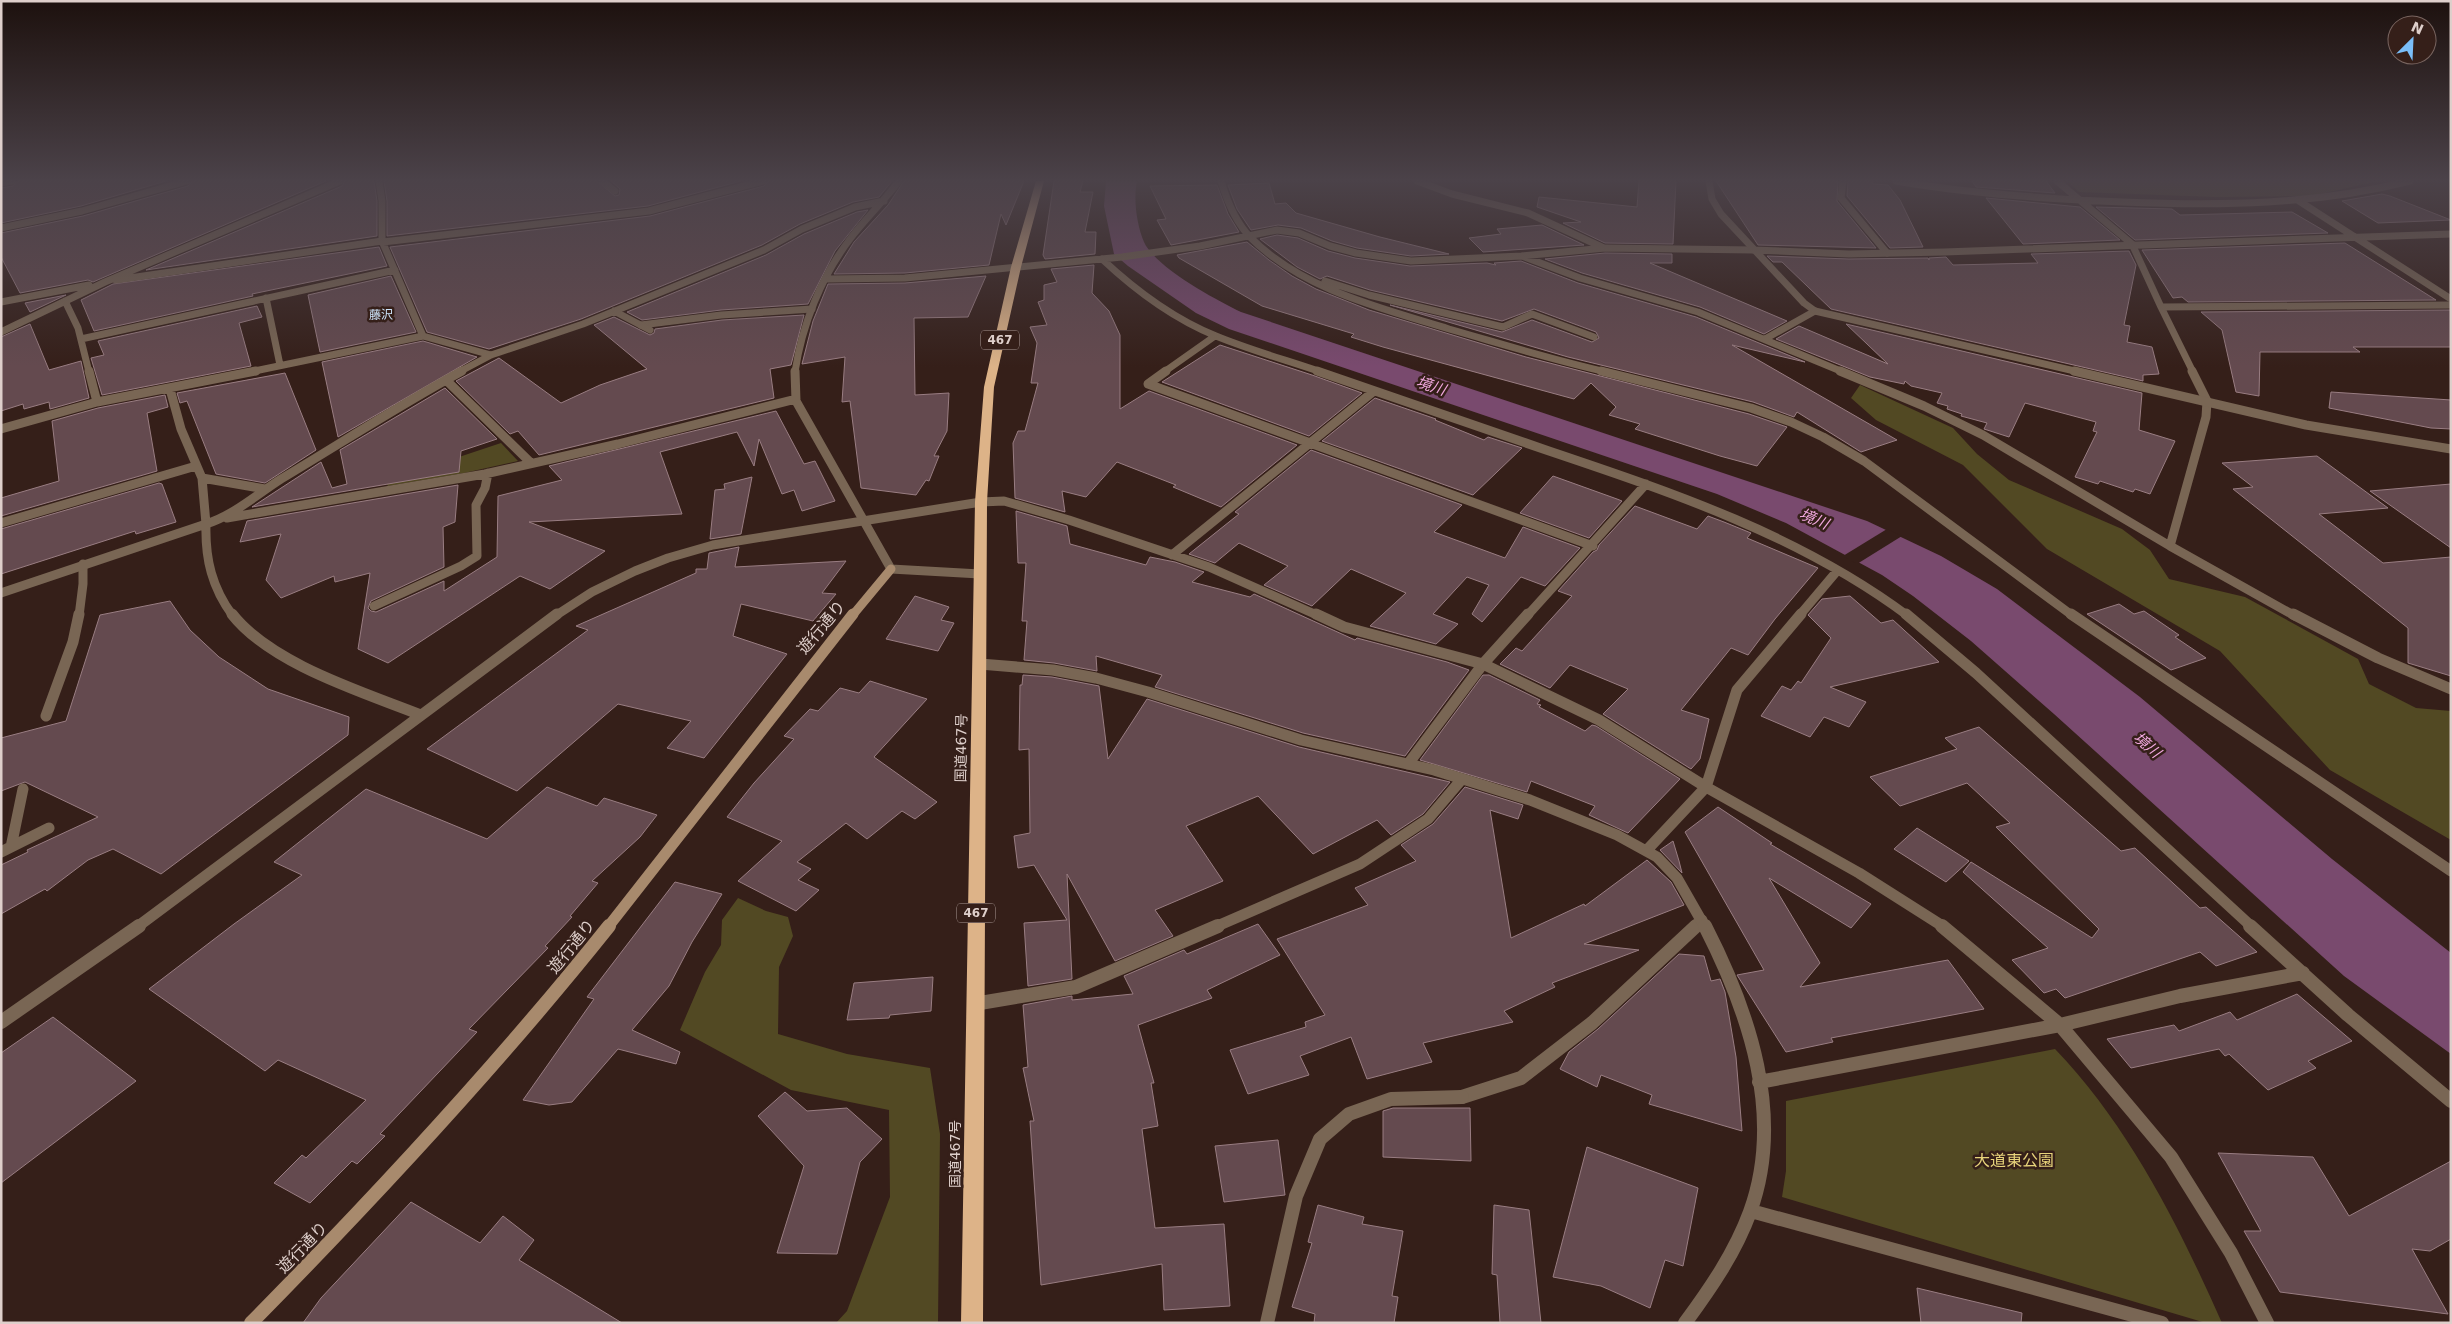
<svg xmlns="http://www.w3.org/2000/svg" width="2452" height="1324" font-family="'DejaVu Sans','Noto Sans JP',sans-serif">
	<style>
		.green { fill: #524923 }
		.water { fill: #794a6e }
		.pier { fill: #351f19 }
		.building { fill: #644a4f; stroke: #997d82 }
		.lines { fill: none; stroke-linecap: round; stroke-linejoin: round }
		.pedestrian-far2 { stroke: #796654; stroke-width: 7 }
		.pedestrian-far1 { stroke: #796654; stroke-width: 11 }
		.pedestrian { stroke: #796654; stroke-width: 14 }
		.minor-far3 { stroke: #796654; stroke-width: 7 }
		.minor-far2 { stroke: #796654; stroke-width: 9 }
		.minor-far1 { stroke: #796654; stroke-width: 11 }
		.minor { stroke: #796654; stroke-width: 14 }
		.tertiary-far3 { stroke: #796654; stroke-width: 7 }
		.tertiary-far2 { stroke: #796654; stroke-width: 9 }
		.tertiary-far1 { stroke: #796654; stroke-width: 11 }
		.tertiary { stroke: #796654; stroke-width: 14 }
		.secondary-far2 { stroke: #a88a6d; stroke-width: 9 }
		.secondary-far1 { stroke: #a88a6d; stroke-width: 11 }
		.secondary { stroke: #a88a6d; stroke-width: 14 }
		.trunk { fill: #ddb388; fill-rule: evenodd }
		.labels { text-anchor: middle; stroke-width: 5; stroke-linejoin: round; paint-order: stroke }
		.far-neighbourhood-label { font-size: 12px; fill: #cee6fc; stroke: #351f19 }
		.shield { fill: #351f19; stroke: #ab9a96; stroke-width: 1 }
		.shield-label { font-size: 12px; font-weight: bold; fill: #decfcb }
		.street-label { font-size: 14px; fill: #decfcb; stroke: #351f19 }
		.water-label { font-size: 15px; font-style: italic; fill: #f1a8df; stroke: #351f19 }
		.near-street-label { font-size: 16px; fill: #decfcb; stroke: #351f19 }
		.near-park-label { font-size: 16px; fill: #e7d37b; stroke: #351f19 }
	</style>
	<rect width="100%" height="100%" fill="#351f19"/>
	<path class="green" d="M2067 181H2378L2312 196 2216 197 2079 192Z
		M1860 385 1953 428 1977 454 2009 480 2122 529 2150 550 2169 579 2245 597 2358 659 2369 684 2416 708 2451 711V840L2330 770 2220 651 2047 549 1963 465 1876 420 1851 398Z
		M501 443 518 461 464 473 388 486 379 473 453 459Z
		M738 898 766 911 788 917 793 936 779 967 778 1034 847 1054 930 1068 940 1134 938 1323H836L847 1311 890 1197 889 1110 791 1090 680 1030 705 972 721 945 722 920Z
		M2055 1049C2129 1126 2179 1226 2222 1323H2206L1782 1197 1786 1171V1101Z"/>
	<path class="water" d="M1106 181H1137C1133 200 1137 225 1144 242 1155 267 1216 300 1241 312L1867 521 1941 556 1997 589 2140 697 2332 859 2451 953V1054L2344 976 2054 714 1971 641 1913 596 1882 575 1786 523 1717 494 1229 329 1196 313 1128 266 1114 254 1104 206Z"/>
	<path class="pier" d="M1887 529 1902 536 1857 564 1843 556Z"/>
	<path class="building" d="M17 181H166L81 206 1 223V188L13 186Z
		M192 181H326L93 282 88 280 20 293 1 257V233L83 216 188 186Z
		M345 181H374L377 201V236L146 270 342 186Z
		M384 181H597L615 196 619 195 620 189 611 181H741L648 206 387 236V201Z
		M768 181H892L879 197 853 202 800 224 762 245 581 319 489 349 427 332 390 247 650 216 764 186Z
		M904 181H1024L1006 225 1001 214 989 265 905 273 834 274 854 242 888 205Z
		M1054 181H1083L1080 192H1093L1085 232H1096L1095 254 1045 259 1043 255Z
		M1639 181H1676L1673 244 1605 243 1563 223 1581 222 1537 207 1539 197 1637 207Z
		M1716 181H1838L1837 201 1876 248 1758 245Z
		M1848 181H1872L1873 184 1888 185 1900 200 1923 247 1890 248 1847 196Z
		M1972 181H2046L2055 193 1976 187Z
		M1269 183 1275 204 1286 203 1296 213 1380 237 1449 254 1411 256 1357 248 1332 241 1301 228 1278 225 1251 230 1237 209 1228 185Z
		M1217 185 1228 214 1239 232 1171 245 1157 220 1166 219 1150 186Z
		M2382 194 2390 196 2451 220 2378 223 2342 201Z
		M1986 198 2080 207 2120 240 2023 244Z
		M2096 207 2172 209 2180 215 2292 212 2328 233 2135 240Z
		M868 210 835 251 808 304 721 310 642 320 627 312 766 255 804 234 857 212Z
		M1542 225 1584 245 1483 252 1469 238 1501 234 1497 229Z
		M1277 235 1298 238 1328 251 1355 258 1410 266 1487 263 1496 265 1494 263 1521 261 1578 283 1696 317 1805 362 1732 345 1897 440 1861 452 1797 412 1794 417 1753 402 1568 357 1390 305 1502 332 1532 320 1592 342 1599 338 1596 332 1534 309 1502 321 1370 290 1327 276 1320 279 1297 267 1260 239Z
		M1247 242 1269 260 1292 276 1316 289 1369 310 1526 357 1749 414 1787 427 1757 466 1720 456 1635 429 1640 424 1609 415 1616 407 1591 383 1574 399 1383 347 1351 337 1354 334 1262 306 1179 258 1177 255Z
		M2345 243 2436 300 2188 302 2182 297 2173 298 2142 250Z
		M379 247 387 266 252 294 253 296 94 331 81 300 113 284Z
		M2129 251 2136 265 2124 325 2130 326 2127 342 2152 347 2159 374 2143 375V381L1831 309 1782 262H1773L1767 256 1849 259 1928 258 1929 260V258L1946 257 1953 265 2038 263 2031 254Z
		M1605 253 1672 254V263H1650L1787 321 1764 334 1700 307 1582 273 1545 259Z
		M1094 265 1092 293 1109 311 1120 335V409L1149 391 1297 445 1221 507 1173 487 1176 485 1117 462 1086 497 1062 491 1065 512 1015 498 1013 443 1018 431H1025L1038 383H1031L1037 343 1030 327 1047 325 1038 302 1044 300V285L1057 282 1051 269Z
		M391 276 416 332 320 352 308 295Z
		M986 276 968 317 914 318 915 395 949 393 947 431 934 456H939L929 481 926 480 916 495 861 488 850 401 842 402 845 357 802 364 813 321 828 284 905 283Z
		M66 295 30 312 25 303Z
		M257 306 262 317 239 323 251 366 102 395 91 358 104 355 98 341Z
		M2451 310V347H2353L2360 352H2260L2259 396 2236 392 2222 330 2201 312Z
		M804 315 791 365 770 369 774 398 539 455 518 431 510 434 456 381 499 358 561 403 600 385 647 369 594 325 614 317 650 335 654 333 655 329 722 320Z
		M30 324 49 370 81 361 89 398 50 409 49 402 24 409 23 404 1 411V337Z
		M1846 324 2142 393 2139 430 2175 441 2150 494 2135 489 2133 492 2100 481 2098 484 2075 477 2097 432 2093 431 2096 422 2025 403 2009 437 1984 429 1987 423 1961 416 1962 414 1947 409 1948 406 1937 403 1942 393 1911 386 1905 381 1904 384 1870 377 1776 339 1799 326 1888 364Z
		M423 341 477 357 338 437 322 362Z
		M1220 345 1312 375 1362 393 1309 436 1162 382Z
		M285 373 316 450 265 483 216 474 187 401 180 403 177 393Z
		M445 388 497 439 461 451 459 472 252 507 321 462 332 488 347 484 340 450Z
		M2331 392 2451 400V429L2431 428 2329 408Z
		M165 395 168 407 147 413 157 471 1 516V498L59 481 52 421 98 408Z
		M1375 398 1436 419 1435 420 1484 440 1488 437 1522 448 1473 495 1322 441Z
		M776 411 804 464 815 461 835 501 802 511 794 490 782 494 759 439 754 466 737 432 660 452 682 514 529 522 605 551 550 589 520 576 388 663 358 649 370 573 335 582 334 576 281 598 266 580 281 534 240 542 247 521 458 485 455 522 443 527 444 567 371 601 368 608 371 611 376 612 444 581V591L497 557 498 496 562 480 549 466Z
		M1311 450 1462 505 1434 532 1505 558 1523 527 1580 548 1545 586 1521 577 1482 622 1472 614 1489 585 1467 577 1433 614 1458 624 1436 644 1370 626 1406 593 1351 569 1312 606 1264 585 1288 566 1239 543 1215 563 1189 554 1239 514 1235 512Z
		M2317 456 2388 508 2319 514 2383 563 2451 557V676L2408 663V628L2233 489 2253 487 2222 463Z
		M1553 476 1617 499 1622 501 1589 538 1520 513Z
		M752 477 741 534 710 539 715 490 725 489 724 484Z
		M159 483 162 484 176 522 136 534 135 531 1 574V529Z
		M2451 484V548L2370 491Z
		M1635 506 1697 529 1708 516 1724 522 1751 533 1747 538 1818 568 1775 619 1748 655 1731 648 1681 710 1709 719 1700 759 1691 769 1603 714 1628 689 1570 665 1550 688 1500 664 1516 648 1522 651 1572 596 1558 591 1593 552 1597 550 1599 545Z
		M1016 511 1067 526 1070 544 1146 565 1150 557 1175 562 1204 572 1192 582 1250 597 1254 594 1355 640 1357 638 1447 662 1469 670 1405 756 1303 733 1155 687 1162 675 1096 656 1097 671 1054 663 1024 660 1027 621H1022L1026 563H1018Z
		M739 547 735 567 846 561 822 593 836 594 813 621 741 604 733 636 787 654 704 758 667 748 691 721 618 704 517 791 427 749 588 630 576 626 696 573V569H707L709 553Z
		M915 596 949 607 941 620 954 623 938 651 886 639Z
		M1850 596 1881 623 1893 620 1939 662 1830 687 1866 702 1849 727 1824 717 1810 737 1761 716 1782 686 1791 690 1798 681 1801 683 1831 638 1808 615 1822 599Z
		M170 601 190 630 219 657 268 689 349 717 348 735 161 874 113 849 88 860 47 891 45 889 1 914V865L28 852 27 850 98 817 25 782 1 791V738L66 721 100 615Z
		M2119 604 2134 614 2144 611 2179 635 2175 637 2206 658 2171 670 2087 614Z
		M1023 675 1052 677 1099 686 1108 759 1147 699 1299 747 1450 782 1423 814 1391 835 1377 820 1313 854 1258 796 1186 826 1223 881 1155 910 1173 936 1115 961 1067 874 1072 979 1028 986 1024 923 1067 920 1034 865 1018 868 1014 836 1030 833 1029 749 1019 750 1020 685H1022Z
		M1483 675H1489L1540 700 1537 704 1541 705 1539 707 1585 731 1592 725 1596 726 1680 779 1628 833 1589 815 1595 806 1531 781 1527 792 1420 760Z
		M870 681 927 699 874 757 937 802 915 819 902 811 867 839 846 823 797 862 811 869 798 880 819 890 796 911 738 881 782 841 727 817 754 783 794 739 784 736 810 709 818 711 840 688 859 693Z
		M1979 727 2121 851 2135 848 2200 908 2206 907 2257 952 2216 966 2200 952 2065 998 2056 989 2044 993 2012 960 2048 948 1963 872 1971 862 2092 938 2099 929 1996 827 2010 823 1967 783 1900 806 1870 777 1957 749 1945 738Z
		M547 787 597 806 604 798 657 815 640 837 592 881 598 883 570 916 572 917 545 946 548 948 469 1029 477 1032 380 1134 385 1136 357 1164 352 1161 310 1203 274 1183 302 1155 306 1158 366 1100 278 1060 265 1071 149 989 234 924 302 875 274 862 366 789 487 839Z
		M1465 787 1523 805 1518 819 1490 810 1511 938 1584 904 1585 906 1647 860 1671 882 1684 905 1584 944 1639 950 1552 983 1555 987 1504 1011 1513 1022 1423 1043 1432 1062 1367 1079 1351 1037 1300 1056 1309 1075 1248 1094 1230 1050 1306 1027 1305 1022 1325 1015 1277 939 1368 905 1355 888 1416 861 1401 845 1433 824Z
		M1718 807 1772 843 1770 844 1871 904 1851 928 1769 878 1820 963 1800 987 1948 960 1984 1009 1831 1038 1833 1042 1786 1052 1737 975 1764 970 1685 832Z
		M1917 828 1969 861 1946 882 1894 849Z
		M1673 841 1679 861 1682 873 1660 850Z
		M675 882 722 894 692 942 669 986 632 1030 680 1052 676 1064 618 1049 572 1102 549 1105 523 1100 594 999 587 997Z
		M1258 924 1280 955 1207 990 1212 998 1138 1025 1154 1083H1151L1158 1126 1142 1129 1155 1228 1224 1224 1230 1306 1164 1310 1162 1264 1041 1285 1030 1121H1034L1023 1068 1028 1067 1023 1005 1072 996V1000L1133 994 1124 976 1184 950 1187 954Z
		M1679 954 1704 956 1711 981 1720 979 1725 992 1736 1057 1742 1131 1649 1104 1652 1095 1601 1075 1597 1087 1560 1069 1569 1052 1598 1029Z
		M933 977 931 1011 890 1015 889 1018 847 1020 854 983Z
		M2297 994 2352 1041 2308 1061 2316 1068 2268 1090 2229 1054 2225 1056 2219 1049 2131 1068 2107 1039 2174 1025 2179 1031 2230 1012 2237 1020Z
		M53 1017 136 1081 1 1183V1053Z
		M785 1092 807 1111 847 1108 882 1139 860 1162 837 1254 777 1253 804 1166 758 1116Z
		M1393 1108H1470L1471 1161 1383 1157V1111Z
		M1278 1140 1285 1195 1224 1202 1215 1146Z
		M1587 1147 1698 1188 1683 1266 1665 1260 1650 1308 1601 1286 1553 1277Z
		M2218 1153 2313 1157 2349 1216 2451 1161V1239L2430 1251 2412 1249 2448 1314 2280 1292 2244 1231H2261Z
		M411 1202 480 1243 503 1216 534 1240 519 1260 622 1323H303L321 1298Z
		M1318 1205 1364 1217 1362 1224 1403 1231 1392 1296 1398 1297 1394 1323H1314L1315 1314 1292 1307 1312 1243 1308 1242Z
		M1494 1205 1529 1210 1541 1323H1500L1497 1275 1492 1274Z
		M1917 1288 2022 1313 2021 1323H1921Z"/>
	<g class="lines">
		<path class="pedestrian-far2" d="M641 325 721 315 812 309"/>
		<path class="pedestrian-far1" d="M1408 764 1483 664
			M1694 927 1702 920"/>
		<path class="pedestrian" d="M1462 1097 1521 1078 1592 1023 1696 926"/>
		<path class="minor-far3" d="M379 181 382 201V241L423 336 491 355
			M602 181 615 191
			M1221 181C1227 201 1236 223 1251 238 1303 290 1381 308 1449 329 1502 344 1553 360 1607 372
			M1417 181 1452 194 1528 213 1604 248
			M1843 181 1841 198 1887 253
			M1896 181C1971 194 2047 199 2123 202 2220 206 2316 205 2410 181
			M2057 181 2132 244 2161 307
			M1 183 12 181
			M1 228 82 211 187 181
			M383 242 649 211 763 181
			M1522 256 1580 278 1698 312 1843 372
			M1102 259C1135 290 1174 319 1216 336 1250 350 1286 360 1321 372
			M827 279 905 278 1122 257 1200 246 1277 230 1299 233 1330 246 1356 253 1411 261 1522 256 1605 248 1754 250
			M116 280 382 241
			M1325 281 1369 295 1503 327 1532 314 1594 337
			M266 298 280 365
			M65 301 78 328 89 372
			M1 302 89 285
			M614 311 650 330
			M1 332 105 282 340 181
			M81 339 395 270
			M1765 339 1815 311
			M250 372 423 336
			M459 372 491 355 583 324 764 250 802 229 855 207 884 201
			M795 372C802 325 821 277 850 239 865 219 884 201 899 181
			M1164 372 1215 336
			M2193 372 2161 307 2451 305"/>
		<path class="minor-far2" d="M89 371 97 402
			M795 371 796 401 891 569 980 574
			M1166 371 1148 384 1593 546
			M1317 371C1395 398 1472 425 1549 451 1674 493 1801 536 1908 616
			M1601 371 1751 408 1791 422 1823 437 1864 461 2073 616
			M1840 371 1924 406 1983 435 2170 546 2206 417 2207 401 2192 371
			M446 380 531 463
			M170 389 181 429 202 478 206 524C234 515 256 495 281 479 341 443 400 405 462 371
			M1 429 97 402 256 371
			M202 478 265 489
			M981 502 1004 501 1069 520 1209 567 1319 616
			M227 518 485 474 618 444 796 399
			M1 523 196 466
			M2170 546 2295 616
			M1172 555 1374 391
			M374 606 461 566 477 556 476 505 485 488 488 473
			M79 616 83 584V564
			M1527 616 1646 484
			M1799 616 1837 571"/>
		<path class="minor-far1" d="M1316 614 1344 627 1483 664 1599 720 1706 787 1859 873 1944 927
			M1906 614 1976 673 2252 927
			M2071 614 2451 871
			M2293 614 2378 658 2451 689
			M980 664 1053 670 1096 678 1148 692 1301 740 1434 770 1530 800 1617 835 1657 857 1677 878 1705 927
			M1483 664 1528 614
			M46 716 73 642 79 614
			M11 847 23 789
			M1647 850 1706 787 1737 690 1801 614
			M1 852 49 828
			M1215 927 1360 864 1428 819 1462 779"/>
		<path class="minor" d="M1942 926 2060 1025 2171 1157 2231 1253 2267 1323
			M2250 926 2348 1015 2451 1101
			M974 1004 1076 987 1218 926
			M1759 1082 2060 1025 2180 996 2303 973
			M1751 1211 2162 1323
			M1267 1323 1296 1196 1320 1139 1349 1114 1391 1099 1462 1097
			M1685 1323C1710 1289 1735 1253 1750 1212 1785 1116 1749 1012 1705 926"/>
		<path class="tertiary-far3" d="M1709 181 1712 199 1721 214 1804 303 1815 311 2079 372
			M2299 201 2451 299
			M1754 250 1849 254 1944 252 2451 234"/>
		<path class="tertiary-far2" d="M2074 371 2306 425 2451 449
			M1 593 206 524C205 559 212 588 233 616
			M555 616 592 592 635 571 668 558 713 545 981 502"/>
		<path class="tertiary-far1" d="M232 614C271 664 363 692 421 715
			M137 927 557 614"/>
		<path class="tertiary" d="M1 1022 139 926"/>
		<path class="secondary-far2" d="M852 616 891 569"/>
		<path class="secondary-far1" d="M608 927 853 614"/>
		<path class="secondary" d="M251 1323C376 1196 498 1065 609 926"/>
		<path class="trunk" d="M1036 181H1044L1021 267 994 387 987 502 983 1323H961L975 502 984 387 1011 267Z"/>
	</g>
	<linearGradient id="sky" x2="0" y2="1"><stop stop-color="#1d110e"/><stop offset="0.49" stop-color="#4b4249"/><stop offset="1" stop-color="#4b4249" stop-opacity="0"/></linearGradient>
	<rect width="2452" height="367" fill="url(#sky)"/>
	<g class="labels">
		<g class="far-neighbourhood-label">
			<text x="381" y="319">藤沢</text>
		</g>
		<g class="shield">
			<rect x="981" y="330.5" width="38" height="19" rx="4"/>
			<rect x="957" y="903.5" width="38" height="19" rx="4"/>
		</g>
		<g class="shield-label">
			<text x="1000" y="344">467</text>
			<text x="976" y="917">467</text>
		</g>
		<g class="street-label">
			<text transform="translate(961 748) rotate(-89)" y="5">国道467号</text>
			<text transform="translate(955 1154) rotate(-90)" y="5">国道467号</text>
		</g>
		<g class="water-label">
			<text transform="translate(1431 386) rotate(18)" y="5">境川</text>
			<text transform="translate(1814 519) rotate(23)" y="5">境川</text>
			<text transform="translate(2147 745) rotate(41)" y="5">境川</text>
		</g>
		<g class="near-street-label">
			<text transform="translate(821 627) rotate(-50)" y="6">遊行通り</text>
			<text transform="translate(571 946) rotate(-51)" y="6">遊行通り</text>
			<text transform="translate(302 1247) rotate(-46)" y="6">遊行通り</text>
		</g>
		<g class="near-park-label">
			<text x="2014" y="1166">大道東公園</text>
		</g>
	</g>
	<rect width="2452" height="1324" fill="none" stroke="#decfcb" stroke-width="5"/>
	<g transform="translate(2412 40) rotate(24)"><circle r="24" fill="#351f19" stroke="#796560"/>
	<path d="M0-4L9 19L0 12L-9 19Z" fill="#7abef8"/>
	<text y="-8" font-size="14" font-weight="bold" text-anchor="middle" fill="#decfcb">N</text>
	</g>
</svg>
